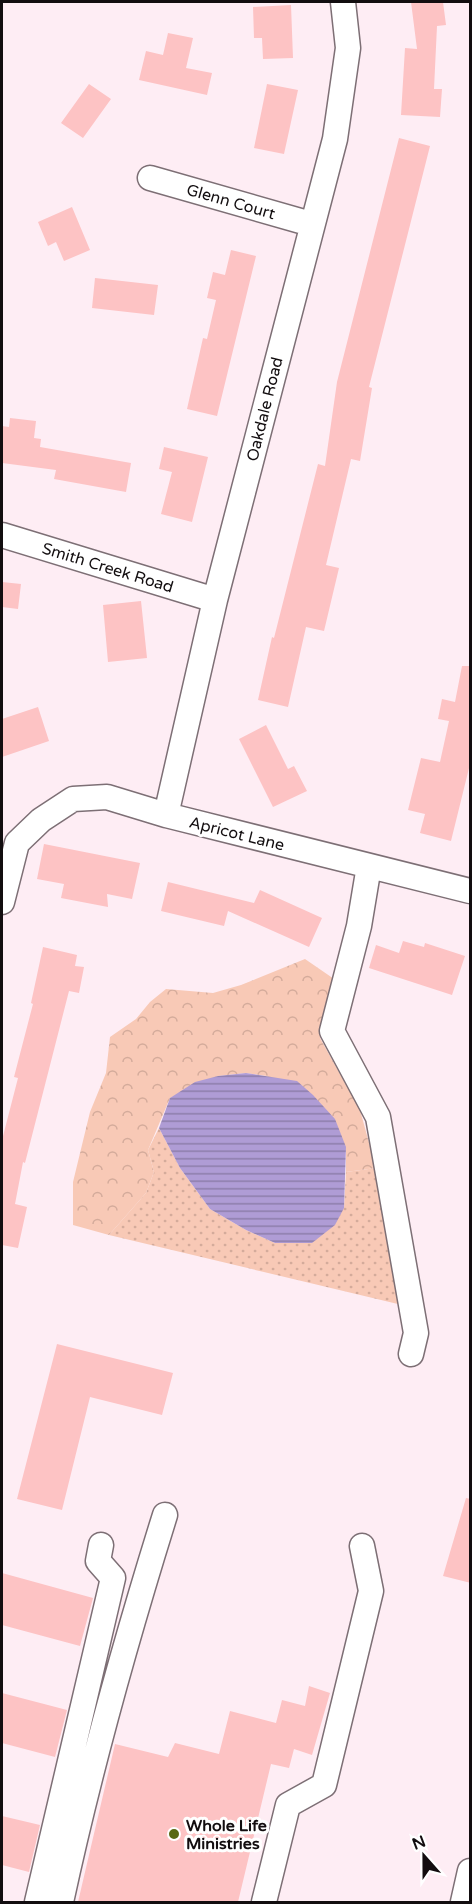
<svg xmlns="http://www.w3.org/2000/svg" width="472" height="1904" font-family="'Varela Round',sans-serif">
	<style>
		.grass { fill: url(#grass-dots) }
		.forest { fill: url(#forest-crowns) }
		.water { fill: url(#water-rules) }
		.building { fill: #fdc3c4 }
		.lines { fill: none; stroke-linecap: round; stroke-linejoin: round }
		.minor-casing { stroke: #7d6f75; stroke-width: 27 }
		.minor { stroke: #fff; stroke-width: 24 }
		.poi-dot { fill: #586812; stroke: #fff; stroke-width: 2 }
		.labels { text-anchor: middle; stroke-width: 6; stroke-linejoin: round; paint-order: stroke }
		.street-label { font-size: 16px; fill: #120d0f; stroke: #fff }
		.poi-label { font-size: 16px; font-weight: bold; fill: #120d0f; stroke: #fff; text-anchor: start }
	</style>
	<defs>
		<pattern id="grass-dots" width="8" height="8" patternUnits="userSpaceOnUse" patternTransform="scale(1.5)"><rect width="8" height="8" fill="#f8c9b6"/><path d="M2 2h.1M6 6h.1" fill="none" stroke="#d4ab9b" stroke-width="1.8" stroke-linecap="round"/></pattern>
		<pattern id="forest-crowns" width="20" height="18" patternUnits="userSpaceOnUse" patternTransform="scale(1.5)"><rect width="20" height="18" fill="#f8c9b6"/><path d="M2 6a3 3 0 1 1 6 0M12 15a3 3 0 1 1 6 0" fill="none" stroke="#d4ab9b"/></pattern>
		<pattern id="water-rules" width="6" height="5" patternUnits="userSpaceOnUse" patternTransform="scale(1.5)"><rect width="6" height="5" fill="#af9cd5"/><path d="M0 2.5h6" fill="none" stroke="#8d7eab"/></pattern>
	</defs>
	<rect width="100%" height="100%" fill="#feedf4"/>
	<path class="grass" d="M159 1128 180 1168 210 1209 246 1230 275 1243 344 1208 346 1172 376 1168 402 1305 109 1235 146 1193 154 1172 148 1150Z"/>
	<path class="forest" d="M305 959 337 981 326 1024 320 1038 360 1110 376 1168 346 1172V1151L267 1076 246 1073 218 1076 170 1098 148 1150 154 1172 146 1193 109 1235 73 1225V1182L90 1112 106 1073 110 1037 136 1019 150 1002 166 989 213 993 241 985Z"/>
	<path class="water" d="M246 1073 297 1081 313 1095 335 1119 346 1147 344 1208 335 1225 312 1243H275L246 1230 210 1209 180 1168 159 1128 170 1098 195 1082 218 1076Z"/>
	<path class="building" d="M411 2H443L446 25 437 26 434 89H442L440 117 401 115 405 48 417 49Z
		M291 5 293 58 263 59 262 38H254L253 7Z
		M168 33 193 38 186 68 212 73 207 95 139 80 146 51 163 55Z
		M89 84 111 99 83 138 61 123Z
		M267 84 298 90 284 154 254 148Z
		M399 138 430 146 369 387 372 388 360 461 351 459 326 565 339 568 324 631 306 627 288 707 258 700 272 637 274 638 318 464 325 466 337 382Z
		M72 207 90 250 64 261 56 242 48 246 38 222Z
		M231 250 256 256 217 416 187 409 203 338 207 339 216 300 207 298 213 272 225 275Z
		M95 278 158 285 154 315 92 308Z
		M10 418 36 421 34 438 41 439 40 447 131 463 126 492 54 479 56 470 2 463V426L9 427Z
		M164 447 208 457 192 522 161 514 172 472 159 469Z
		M2 582 21 584 18 609 2 607Z
		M141 601 147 658 108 662 103 605Z
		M462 666H471V760L451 841 420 833 425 814 408 810 421 758 440 762 449 721 438 719 442 699 455 702Z
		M38 707 49 741 2 757V719Z
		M266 725 288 769 294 766 307 791 273 807 239 739Z
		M44 844 140 863 132 899 107 894 108 907 61 898 64 884 37 879Z
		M168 882 254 903 260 890 322 918 309 947 228 911 224 926 161 911Z
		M403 941 424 947 425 943 465 956 452 995 369 968 376 945 399 953Z
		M43 947 77 955 75 966 84 967 79 993 69 991 25 1163 23 1162 15 1204 27 1207 18 1248 2 1245V1140L18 1078 14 1077 33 1004 31 1003Z
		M57 1344 173 1373 162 1415 90 1397 62 1510 17 1499Z
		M466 1498 471 1499V1583L443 1576Z
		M2 1573 93 1598 80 1646 2 1625Z
		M309 1686 330 1693 312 1755 294 1749 289 1768 271 1764 238 1902H78L115 1744 168 1757 175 1743 219 1754 230 1711 276 1723 282 1700 305 1706Z
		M2 1693 67 1710 55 1757 2 1743Z
		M2 1816 40 1825 29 1872 2 1865Z"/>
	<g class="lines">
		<defs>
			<path id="minor" d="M150 178 311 224
				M2 535 215 600
				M166 815 215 600 335 139 348 48 343 2
				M369 866 359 926 332 1031 378 1117 416 1333 411 1354
				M2 902 17 843 41 820 73 799 107 797 166 815 470 891
				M37 1902 113 1578 98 1561 101 1545
				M61 1902C89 1772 125 1643 165 1515
				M264 1902 288 1805 324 1785 371 1591 362 1546
				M463 1902 470 1871"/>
		</defs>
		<use href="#minor" class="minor-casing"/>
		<use href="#minor" class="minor"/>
	</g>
	<circle class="poi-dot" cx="174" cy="1834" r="6"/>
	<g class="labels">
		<g class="street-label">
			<text transform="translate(231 201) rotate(16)" y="6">Glenn Court</text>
			<text transform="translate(264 409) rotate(-76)" y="6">Oakdale Road</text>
			<text transform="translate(108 567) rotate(17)" y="6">Smith Creek Road</text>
			<text transform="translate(237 833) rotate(14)" y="6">Apricot Lane</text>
		</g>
		<g class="poi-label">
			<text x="186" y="1831">Whole Life<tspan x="186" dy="18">Ministries</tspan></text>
		</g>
	</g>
	<rect width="472" height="1904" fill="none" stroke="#120d0f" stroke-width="6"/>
	<g transform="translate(424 1856) rotate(339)" stroke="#ffffff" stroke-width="4.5" paint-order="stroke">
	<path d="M0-4.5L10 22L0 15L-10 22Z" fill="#120d0f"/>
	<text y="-9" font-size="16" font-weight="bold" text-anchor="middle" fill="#120d0f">N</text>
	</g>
</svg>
